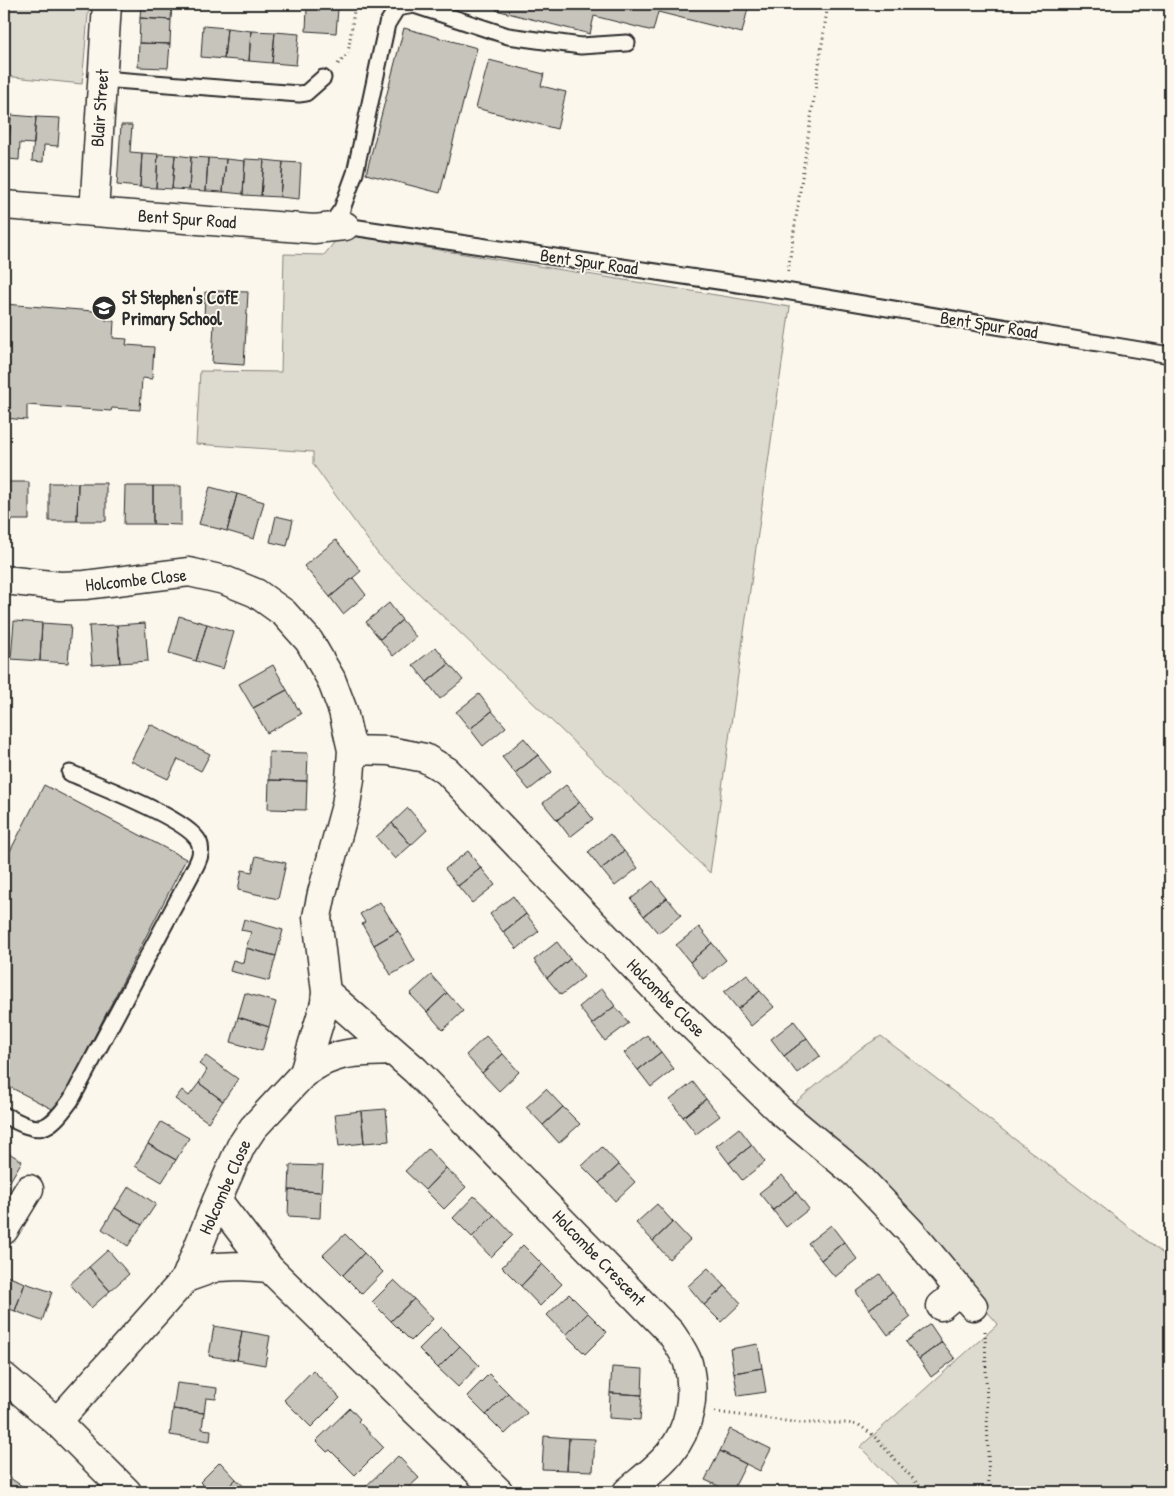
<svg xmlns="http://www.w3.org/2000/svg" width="1174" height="1496" font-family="'Patrick Hand',sans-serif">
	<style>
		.green { fill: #dddad0; stroke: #84827e }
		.building { fill: #c7c4bc; stroke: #2b2b2b }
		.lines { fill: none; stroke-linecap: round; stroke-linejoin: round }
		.lane-casing { stroke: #2b2b2b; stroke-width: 19 }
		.street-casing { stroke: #2b2b2b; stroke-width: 31 }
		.path { stroke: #2b2b2b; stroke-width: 3; stroke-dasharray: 1 4; stroke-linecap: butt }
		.lane { stroke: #fbf7ec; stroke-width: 15 }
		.street { stroke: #fbf7ec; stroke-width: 28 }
		.labels { text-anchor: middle; stroke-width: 4; stroke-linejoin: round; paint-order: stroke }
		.street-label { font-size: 18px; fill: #2b2b2b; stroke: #fbf7ec }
		.poi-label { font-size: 18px; font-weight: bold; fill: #2b2b2b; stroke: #fbf7ec; text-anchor: start }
	</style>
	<rect width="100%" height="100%" fill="#fbf7ec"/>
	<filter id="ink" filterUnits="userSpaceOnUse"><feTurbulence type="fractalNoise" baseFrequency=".02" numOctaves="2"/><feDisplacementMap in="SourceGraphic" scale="10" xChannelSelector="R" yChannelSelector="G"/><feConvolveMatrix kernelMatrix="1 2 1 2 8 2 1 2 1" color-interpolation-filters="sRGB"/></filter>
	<g filter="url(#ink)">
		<path class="green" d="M4 4H89L82 84 4 76Z
			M341 234 790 307 710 873 378 554 313 464V452L196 444 200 371 281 372 284 254 324 255Z
			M881 1036 1170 1259V1492H904L860 1447 998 1324 867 1174 790 1107 860 1049Z"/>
		<path class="building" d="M141 4H172L171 20 140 18Z
			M307 4H338V9L307 7Z
			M498 4H749L742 33 658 12 653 31 594 16 590 34 496 10Z
			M307 7 338 9 336 33 306 31Z
			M140 18 171 20 170 44 139 43Z
			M203 26 227 28 224 59 201 57Z
			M227 28 251 31 249 61 224 59Z
			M404 28 477 48 440 193 366 174Z
			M251 31 275 32 272 63 249 61Z
			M275 32 299 34 296 65 272 63Z
			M139 43 170 44 168 68 138 67Z
			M489 60 544 74 541 86 566 92 557 129 476 108Z
			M4 114 11 115 9 142H4Z
			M11 115 36 117 34 144 20 143 19 160 8 159Z
			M36 117 60 118 58 146 44 145 43 162 32 161Z
			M121 125H132L130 152 142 153 140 187 117 185Z
			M142 153 158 154 156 188 140 187Z
			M158 154 175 155 172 189 156 188Z
			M175 155 191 157 189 190 172 189Z
			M191 157 208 158 206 191 189 190Z
			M208 158 226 159 223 192 206 191Z
			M226 159 245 161 243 194 223 192Z
			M245 159 264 160 261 196 243 195Z
			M264 160 283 162 280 197 261 196Z
			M283 162 301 163 299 199 280 197Z
			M217 291 248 292 244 365 212 363 214 322H204L205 292 216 293Z
			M4 304 106 312V321H114L113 338 127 339 126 345 154 347 152 379 142 378 140 410 112 408 111 411 27 405V420L4 418Z
			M4 482H29V520H4Z
			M49 483H78L77 521H49Z
			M78 483H106V521H77Z
			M125 486H153V524H124Z
			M153 486H181V525L153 524Z
			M210 487 237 494 227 531 199 524Z
			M237 494 264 502 254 539 227 531Z
			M276 516 293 520 287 546 270 542Z
			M336 540 361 571 330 597 304 566Z
			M353 578 366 595 343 614 330 597Z
			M389 603 402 620 380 639 366 622Z
			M179 616 207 624 196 661 169 653Z
			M402 620 416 637 393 656 380 639Z
			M14 621 42 623 40 661 11 659Z
			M42 623 71 625 68 663 40 661Z
			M145 623 148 661 120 663 117 625Z
			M207 624 234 632 223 669 196 661Z
			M117 625 120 663 92 665 89 626Z
			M436 647 449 664 427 682 413 665Z
			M449 664 463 680 440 699 427 682Z
			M273 665 287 690 253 708 239 684Z
			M287 690 301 714 267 733 253 708Z
			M479 694 492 711 470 729 456 712Z
			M492 711 506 727 483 746 470 729Z
			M150 724 210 754 201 771 178 759 168 779 131 761Z
			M524 738 538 755 515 773 502 757Z
			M269 752 308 753 307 781 269 780Z
			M538 755 552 772 529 790 515 773Z
			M269 780 307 781 306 810 268 809Z
			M44 785 186 859 56 1111 4 1084V863Z
			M566 785 580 802 557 820 543 803Z
			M580 802 593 819 570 837 557 820Z
			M408 808 427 830 411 845 392 823Z
			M392 823 411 845 395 859 376 837Z
			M610 834 624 851 601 869 588 852Z
			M468 851 481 868 458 886 445 869Z
			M624 851 638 868 615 886 601 869Z
			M256 856 286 863 278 899 238 890 242 870 252 872Z
			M481 868 495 885 472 903 458 886Z
			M653 881 667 898 644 916 631 899Z
			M513 896 526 914 503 932 490 914Z
			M667 898 681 915 658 933 644 916Z
			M380 902 398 931 374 945 362 924 365 922 360 914Z
			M526 914 539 931 517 949 503 932Z
			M244 919 283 930 276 956 246 948 251 932 241 930Z
			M699 927 712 943 690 962 676 945Z
			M398 931 415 961 391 975 374 945Z
			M557 942 570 959 547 978 534 960Z
			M712 943 726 960 703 979 690 962Z
			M246 948 276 956 269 981 230 971 233 960 243 963Z
			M570 959 584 977 561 995 547 978Z
			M747 974 760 991 738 1009 724 992Z
			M431 975 447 993 427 1012 410 994Z
			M602 988 615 1006 592 1024 579 1007Z
			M760 991 774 1007 751 1026 738 1009Z
			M245 993 276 1002 269 1027 238 1017Z
			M447 993 463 1011 443 1030 427 1012Z
			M615 1006 629 1023 605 1041 592 1024Z
			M238 1017 269 1027 262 1051 231 1042Z
			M794 1021 807 1038 784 1056 771 1039Z
			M647 1035 661 1052 638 1070 624 1053Z
			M486 1036 503 1054 482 1073 466 1055Z
			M807 1038 820 1056 797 1073 784 1056Z
			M661 1052 674 1069 651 1087 638 1070Z
			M503 1054 519 1072 499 1091 482 1073Z
			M206 1056 238 1079 223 1101 199 1083 207 1070 199 1064Z
			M693 1082 706 1099 683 1117 670 1100Z
			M199 1083 223 1101 208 1122 175 1099 182 1090 189 1096Z
			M546 1089 563 1107 543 1125 526 1107Z
			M706 1099 720 1116 696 1134 683 1117Z
			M563 1107 580 1124 559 1143 543 1125Z
			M386 1109 389 1141 364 1143 361 1111Z
			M361 1111 364 1143 339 1146 335 1114Z
			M161 1122 189 1138 176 1160 148 1144Z
			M739 1128 752 1145 729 1163 716 1146Z
			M148 1144 176 1160 162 1182 135 1166Z
			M752 1145 765 1162 742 1180 729 1163Z
			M602 1147 619 1165 599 1183 582 1166Z
			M428 1149 446 1168 425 1190 405 1171Z
			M4 1150 22 1161 6 1188 4 1187Z
			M290 1165 323 1166 321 1192 289 1190Z
			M619 1165 635 1182 615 1201 599 1183Z
			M446 1168 466 1187 444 1209 425 1190Z
			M782 1175 796 1192 773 1210 759 1193Z
			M129 1186 156 1204 142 1225 115 1208Z
			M289 1190 321 1192 320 1218 288 1216Z
			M796 1192 809 1209 786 1227 773 1210Z
			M474 1196 494 1215 472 1237 453 1218Z
			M657 1204 673 1222 653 1241 636 1223Z
			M115 1208 142 1225 128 1246 102 1229Z
			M494 1215 513 1235 491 1257 472 1237Z
			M673 1222 690 1240 669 1259 653 1241Z
			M831 1225 844 1242 821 1260 808 1243Z
			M345 1234 364 1253 343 1275 323 1255Z
			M844 1242 857 1259 835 1277 821 1260Z
			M523 1245 542 1264 521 1286 502 1267Z
			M108 1250 129 1274 110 1291 89 1267Z
			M364 1253 383 1272 362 1294 343 1275Z
			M542 1264 562 1284 540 1306 521 1286Z
			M89 1267 110 1291 91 1308 70 1284Z
			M708 1268 725 1286 704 1305 688 1286Z
			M880 1274 892 1292 869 1309 856 1292Z
			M4 1275 25 1283 15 1311 4 1307Z
			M394 1280 414 1299 391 1321 372 1302Z
			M25 1283 52 1292 42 1321 15 1311Z
			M725 1286 741 1303 721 1322 704 1305Z
			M892 1292 911 1317 888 1335 869 1309Z
			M569 1294 588 1313 566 1335 547 1315Z
			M414 1299 433 1319 411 1341 391 1321Z
			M588 1313 607 1332 585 1354 566 1335Z
			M930 1324 942 1342 919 1359 906 1342Z
			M214 1326 242 1331 237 1360 209 1356Z
			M441 1327 460 1346 438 1368 419 1349Z
			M242 1331 270 1336 265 1365 237 1360Z
			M942 1342 955 1359 931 1377 919 1359Z
			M758 1344 762 1368 734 1373 730 1349Z
			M460 1346 479 1365 458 1387 438 1368Z
			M612 1367 643 1369 642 1395 610 1393Z
			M762 1368 766 1392 738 1396 734 1373Z
			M313 1370 340 1398 311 1427 284 1400Z
			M489 1374 508 1393 486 1415 467 1396Z
			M177 1383 217 1388 216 1399 206 1398 204 1413 173 1409Z
			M508 1393 527 1413 505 1434 486 1415Z
			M610 1393 642 1395 640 1420 609 1418Z
			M350 1408 360 1419 358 1421 383 1447 355 1475 330 1450 327 1452 316 1441Z
			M173 1409 204 1413 202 1429 211 1430 210 1441 170 1435Z
			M730 1429 771 1449 760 1471 720 1451Z
			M544 1436 569 1438 567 1470 542 1469Z
			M569 1438 595 1439 593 1471 567 1470Z
			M720 1451 746 1464 732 1492 705 1480Z
			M398 1456 419 1478 409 1487 414 1491 372 1492 366 1486Z
			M220 1462 236 1479 223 1492H210L200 1482Z
			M4 1474 31 1492H4Z
			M236 1479 250 1492H223Z"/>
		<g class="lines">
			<defs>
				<path id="lane" d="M102 79 299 94 306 93 323 78
					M345 226 785 291 1170 355
					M329 227 342 209 355 173 387 24 397 8 414 5 508 36 581 46 627 43
					M4 1115C40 1134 46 1134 71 1100L191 875C196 865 204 854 199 842 189 819 96 784 70 773"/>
				<path id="street" d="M4 205 314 229 345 226
					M94 212 107 4
					M4 580 60 586 85 585 189 572 224 580 256 593 284 613 309 641 331 679 343 711 352 750 389 751 425 758 447 771 673 1007 780 1111 857 1175 912 1233 973 1306
					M326 992 415 1070 671 1333C677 1342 685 1353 688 1363 696 1394 690 1429 670 1453 658 1468 641 1480 627 1492
					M304 1073C312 1068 320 1062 329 1059 349 1051 371 1052 392 1051
					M217 1200 269 1268 499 1492
					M4 1230 29 1189
					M186 1278 217 1267 240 1266 269 1268
					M941 1306 960 1290
					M4 1377 57 1422 127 1492
					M57 1422 186 1278 217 1200 241 1146 253 1128 304 1073 325 1003 326 992 317 917 322 893 346 805 350 779 352 750"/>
			</defs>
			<use href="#lane" class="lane-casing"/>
			<use href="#street" class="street-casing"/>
			<path class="path" d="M338 64 348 54 355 4
				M788 271 828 4
				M985 1331 989 1492
				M715 1412 801 1423H847L859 1425 873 1435 925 1492"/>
			<use href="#lane" class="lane"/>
			<use href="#street" class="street"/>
		</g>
	</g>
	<defs>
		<symbol id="school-disc" viewBox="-11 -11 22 22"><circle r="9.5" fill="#2b2b2b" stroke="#fbf7ec"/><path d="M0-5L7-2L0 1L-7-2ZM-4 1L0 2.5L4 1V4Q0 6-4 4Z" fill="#fff"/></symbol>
	</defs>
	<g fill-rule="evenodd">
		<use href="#school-disc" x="90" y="294" width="28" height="28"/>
	</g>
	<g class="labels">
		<g class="street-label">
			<text transform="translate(100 108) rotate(-86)" y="6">Blair Street</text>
			<text transform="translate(187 219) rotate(4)" y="6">Bent Spur Road</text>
			<text transform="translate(589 262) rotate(8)" y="6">Bent Spur Road</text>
			<text transform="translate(989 325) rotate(9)" y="6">Bent Spur Road</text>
			<text transform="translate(136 580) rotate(-6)" y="6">Holcombe Close</text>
			<text transform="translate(666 998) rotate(45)" y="6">Holcombe Close</text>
			<text transform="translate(225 1187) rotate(-66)" y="6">Holcombe Close</text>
			<text transform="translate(599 1258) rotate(46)" y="6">Holcombe Crescent</text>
		</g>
		<g class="poi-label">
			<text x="122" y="304">St Stephen's CofE<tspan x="122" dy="21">Primary School</tspan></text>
		</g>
	</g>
	<rect width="1174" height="1496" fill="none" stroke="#fbf7ec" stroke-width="20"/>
	<rect x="10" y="10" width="1154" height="1476" fill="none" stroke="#2b2b2b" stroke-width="2" filter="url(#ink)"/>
</svg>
